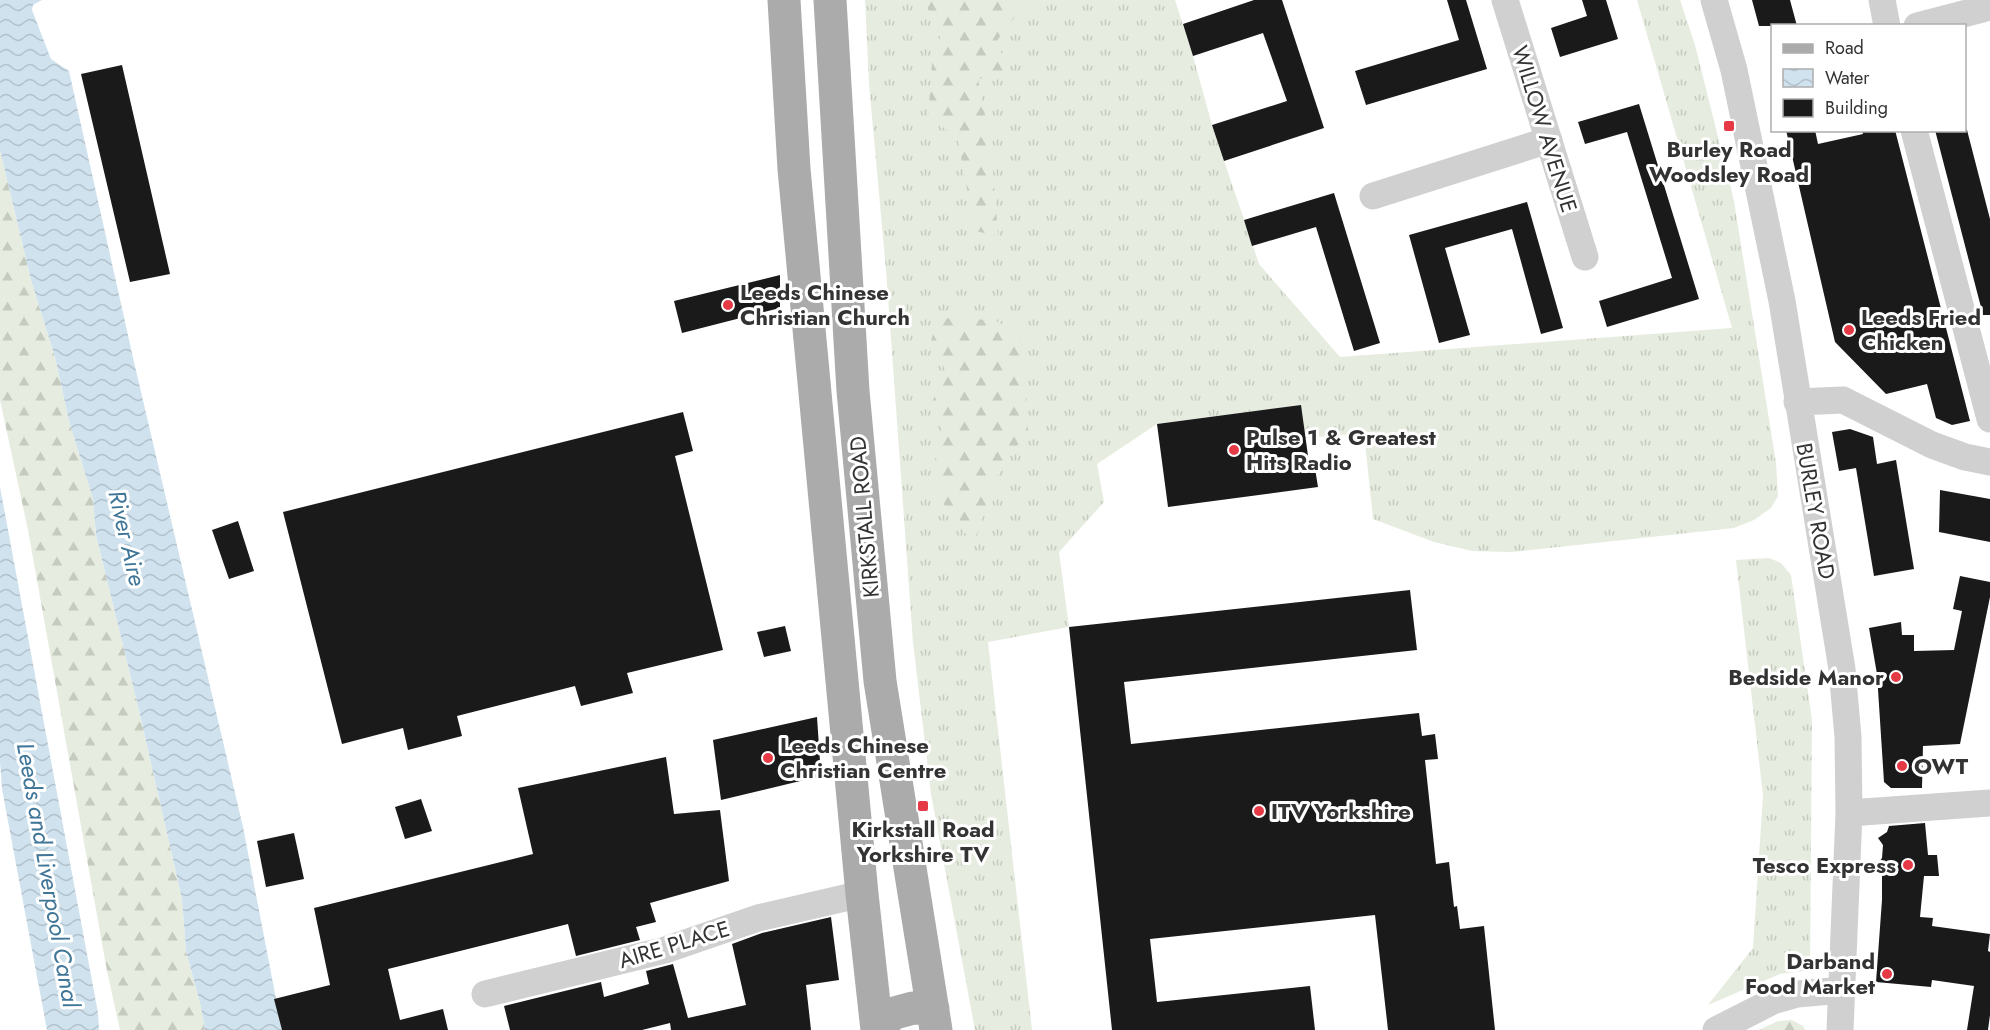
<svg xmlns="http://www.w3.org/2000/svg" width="1990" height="1030" font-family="Jost,sans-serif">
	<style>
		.grass { fill: url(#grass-tufts) }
		.forest { fill: url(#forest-firs) }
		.water { fill: url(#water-waves) }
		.building { fill: #1a1a1a }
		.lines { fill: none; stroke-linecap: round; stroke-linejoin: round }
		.minor { stroke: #d0d0d0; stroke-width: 27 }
		.major { stroke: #ababab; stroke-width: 33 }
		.poi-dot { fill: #e63946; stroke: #fff; stroke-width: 2 }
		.labels { text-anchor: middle; stroke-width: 6; stroke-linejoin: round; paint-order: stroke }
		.street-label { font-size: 22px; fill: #333; stroke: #fff }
		.poi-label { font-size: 22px; font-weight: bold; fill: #333; stroke: #fff; text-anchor: start }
		.water-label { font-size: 24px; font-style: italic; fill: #3f7597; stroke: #fff }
	</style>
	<defs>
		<pattern id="grass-tufts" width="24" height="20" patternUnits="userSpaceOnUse" patternTransform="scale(1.5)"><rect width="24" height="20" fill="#e6ecdf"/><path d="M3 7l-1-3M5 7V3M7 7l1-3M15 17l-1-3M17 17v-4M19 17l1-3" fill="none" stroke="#c6cbc0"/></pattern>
		<pattern id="forest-firs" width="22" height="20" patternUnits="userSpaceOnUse" patternTransform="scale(1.5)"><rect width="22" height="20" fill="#e6ecdf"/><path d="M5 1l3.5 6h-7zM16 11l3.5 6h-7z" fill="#c6cbc0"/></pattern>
		<pattern id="water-waves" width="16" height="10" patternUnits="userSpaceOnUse" patternTransform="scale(1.5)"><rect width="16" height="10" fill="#cfe2ee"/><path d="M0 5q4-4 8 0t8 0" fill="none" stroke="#b2c2cd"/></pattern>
	</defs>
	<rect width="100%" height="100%" fill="#fff"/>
	<path class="grass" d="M865 0H1175L1193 56 1212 125 1259 264 1340 357 1732 328 1637 0H1680L1695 45 1734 201 1776 463 1778 496 1771 508 1754 520 1734 528 1512 552 1472 551 1434 542 1373 519 1364 433 1305 438 1300 405 1157 424 1097 464 1104 502 1059 552 1069 627 988 642 1032 1030H975L931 794 913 642 886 270 869 84Z
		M1769 558 1781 563 1791 575 1812 720 1810 970 1780 974 1708 1005 1753 948 1763 795 1736 560Z"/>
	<path class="forest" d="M923 0H1023L1022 7 996 42 1012 74 978 79 991 146 998 236 975 231 957 136 928 118 932 63 941 34Z
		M0 150 31 280 55 357 69 421 93 499 96 535 141 719 182 899 186 951 201 1007 205 1030H120L107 971 28 530 0 400Z
		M938 318 995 320 1024 339 1028 430 995 479 974 545 940 499 934 449 944 434C926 401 929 406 948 376L931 341Z
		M1792 1020 1803 1026 1805 1030H1759L1778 1021Z"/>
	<path class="water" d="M0 0H42L33 5 32 10 51 59 69 71 134 362 243 827 282 1030H205L201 1007 186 951 182 899 141 719 96 535 93 499 69 421 55 357 31 280 0 150Z
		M0 487 98 1013 99 1030H47L2 789 0 762Z"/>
	<path class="building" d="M1254 0H1282L1324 128 1224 161 1212 125 1287 101 1263 33 1193 56 1183 24Z
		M1447 0H1466L1487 69 1366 105 1355 71 1459 40Z
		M1582 0H1606L1618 39 1560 57 1551 28 1587 16Z
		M1752 0H1790L1797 26H1759Z
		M122 65 170 274 130 282 81 74Z
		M1639 104 1699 299 1607 327 1599 301 1672 278 1627 132 1585 144 1578 122Z
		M1786 130H1815L1818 144 1863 134 1862 130H1895L1970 421 1952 425 1936 418 1927 384 1886 394 1835 342Z
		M1935 130H1967L1990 219V315H1983Z
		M1334 193 1380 343 1354 351 1316 227 1252 246 1244 220Z
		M1527 202 1563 328 1541 334 1512 229 1445 248 1470 335 1439 343 1409 235Z
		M780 275V308L682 333 674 301Z
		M1301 405 1309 463 1314 462 1318 487 1168 507 1157 424Z
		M683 412 693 451 675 456 723 650 627 673 633 693 581 706 575 686 457 716 462 736 408 750 403 728 342 744 283 512Z
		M1850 429 1873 437 1877 464 1896 460 1914 569 1874 576 1856 468 1839 471 1834 443 1832 432Z
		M1940 490 1990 499V542L1939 532Z
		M238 521 254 571 229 579 212 530Z
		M1960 576 1990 582V597L1960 744 1923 746 1922 788H1891L1884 782 1877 674 1869 628 1901 622 1902 635H1914V651L1954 650 1962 611 1953 609Z
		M1410 590 1417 650 1124 682 1131 744 1419 713 1422 736 1435 734 1438 759 1425 760 1436 864 1449 862 1454 907 1457 906 1460 929 1484 926 1495 1030H1388L1375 915 1150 939 1157 1002 1310 986 1315 1030H1112L1069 627Z
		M785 626 791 651 764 657 757 632Z
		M817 717 821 776 721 800 713 740Z
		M666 757 674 814 720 810 729 881 650 903 656 922 636 927 640 940 576 956 568 924 388 969 400 1020 443 1009 448 1030H282L274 999 330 985 314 908 533 854 518 788Z
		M421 799 432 831 405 839 395 807Z
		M1925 823 1928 855H1937L1939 876H1924L1920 917 1933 918 1932 926 1990 934 1988 951 1990 952V1015L1988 1030H1967L1974 986 1932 980 1931 987 1876 982 1882 900V874L1878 867 1879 862 1882 858 1883 845 1878 838 1887 832 1889 826Z
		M294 833 304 879 266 887 257 841Z
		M831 917 839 980 806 985 811 1030H671L670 1023 642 1030H510L504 1006 601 982 604 997 649 984 646 971 673 964 688 1018 746 1005 732 944 762 933Z"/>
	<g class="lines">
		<path class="minor" d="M1505 0 1585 257
			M1714 0 1734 70 1782 301 1842 669 1848 737 1849 813 1840 1030
			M1882 0 1887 26
			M1917 26 1990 7
			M1914 130 1990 419
			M1373 196 1549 140
			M1797 402 1843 400 1932 445 1965 457 1990 462
			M1849 813 1990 803
			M485 994 665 950 758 918 862 894
			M1716 1030 1773 1001 1797 994 1843 990"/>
		<path class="major" d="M784 0 794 169 862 894 877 1030
			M830 0 853 391 880 681 936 1030
			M880 1030 891 1014 913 1008 933 1009"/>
	</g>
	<g class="poi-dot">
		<rect x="1723" y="120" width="12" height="12" rx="3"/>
		<circle cx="728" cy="305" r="6"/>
		<circle cx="1849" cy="330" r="6"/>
		<circle cx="1234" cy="450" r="6"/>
		<circle cx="1896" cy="677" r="6"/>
		<circle cx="768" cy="758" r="6"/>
		<circle cx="1902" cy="766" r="6"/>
		<rect x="917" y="800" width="12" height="12" rx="3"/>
		<circle cx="1259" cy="811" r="6"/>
		<circle cx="1908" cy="865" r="6"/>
		<circle cx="1887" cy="974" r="6"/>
	</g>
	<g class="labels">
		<g class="street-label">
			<text transform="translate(1545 129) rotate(73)" y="8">WILLOW AVENUE</text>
			<text transform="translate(1816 511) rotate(80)" y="8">BURLEY ROAD</text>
			<text transform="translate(864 517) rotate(-95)" y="8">KIRKSTALL ROAD</text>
			<text transform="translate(674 944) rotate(-17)" y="8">AIRE PLACE</text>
		</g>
		<g class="poi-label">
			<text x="1729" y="157" text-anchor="middle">Burley Road<tspan x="1729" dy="25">Woodsley Road</tspan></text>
			<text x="740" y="300">Leeds Chinese<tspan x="740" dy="25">Christian Church</tspan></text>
			<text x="1861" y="325">Leeds Fried<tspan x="1861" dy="25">Chicken</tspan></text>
			<text x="1246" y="445">Pulse 1 &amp; Greatest<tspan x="1246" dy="25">Hits Radio</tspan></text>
			<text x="1884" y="685" text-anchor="end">Bedside Manor</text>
			<text x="780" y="753">Leeds Chinese<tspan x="780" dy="25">Christian Centre</tspan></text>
			<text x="1914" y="774">OWT</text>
			<text x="1271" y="819">ITV Yorkshire</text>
			<text x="923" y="837" text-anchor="middle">Kirkstall Road<tspan x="923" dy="25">Yorkshire TV</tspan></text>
			<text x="1896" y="873" text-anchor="end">Tesco Express</text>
			<text x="1875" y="969" text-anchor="end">Darband<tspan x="1875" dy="25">Food Market</tspan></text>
		</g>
		<g class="water-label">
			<text transform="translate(127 538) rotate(77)" y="8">River Aire</text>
			<text transform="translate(48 875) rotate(80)" y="8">Leeds and Liverpool Canal</text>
		</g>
	</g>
	<rect x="1771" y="24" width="195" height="108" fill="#ffffff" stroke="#adadad" stroke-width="1.5"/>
	<rect x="1783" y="44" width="30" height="9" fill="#ababab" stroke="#adadad" stroke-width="1.5"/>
	<text x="1825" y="54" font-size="18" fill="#333333">Road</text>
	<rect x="1783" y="69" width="30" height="18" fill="url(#water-waves)" stroke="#adadad" stroke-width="1.5"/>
	<text x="1825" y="84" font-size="18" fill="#333333">Water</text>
	<rect x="1783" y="99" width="30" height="18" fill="#1a1a1a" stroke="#adadad" stroke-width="1.5"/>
	<text x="1825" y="114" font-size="18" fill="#333333">Building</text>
</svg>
